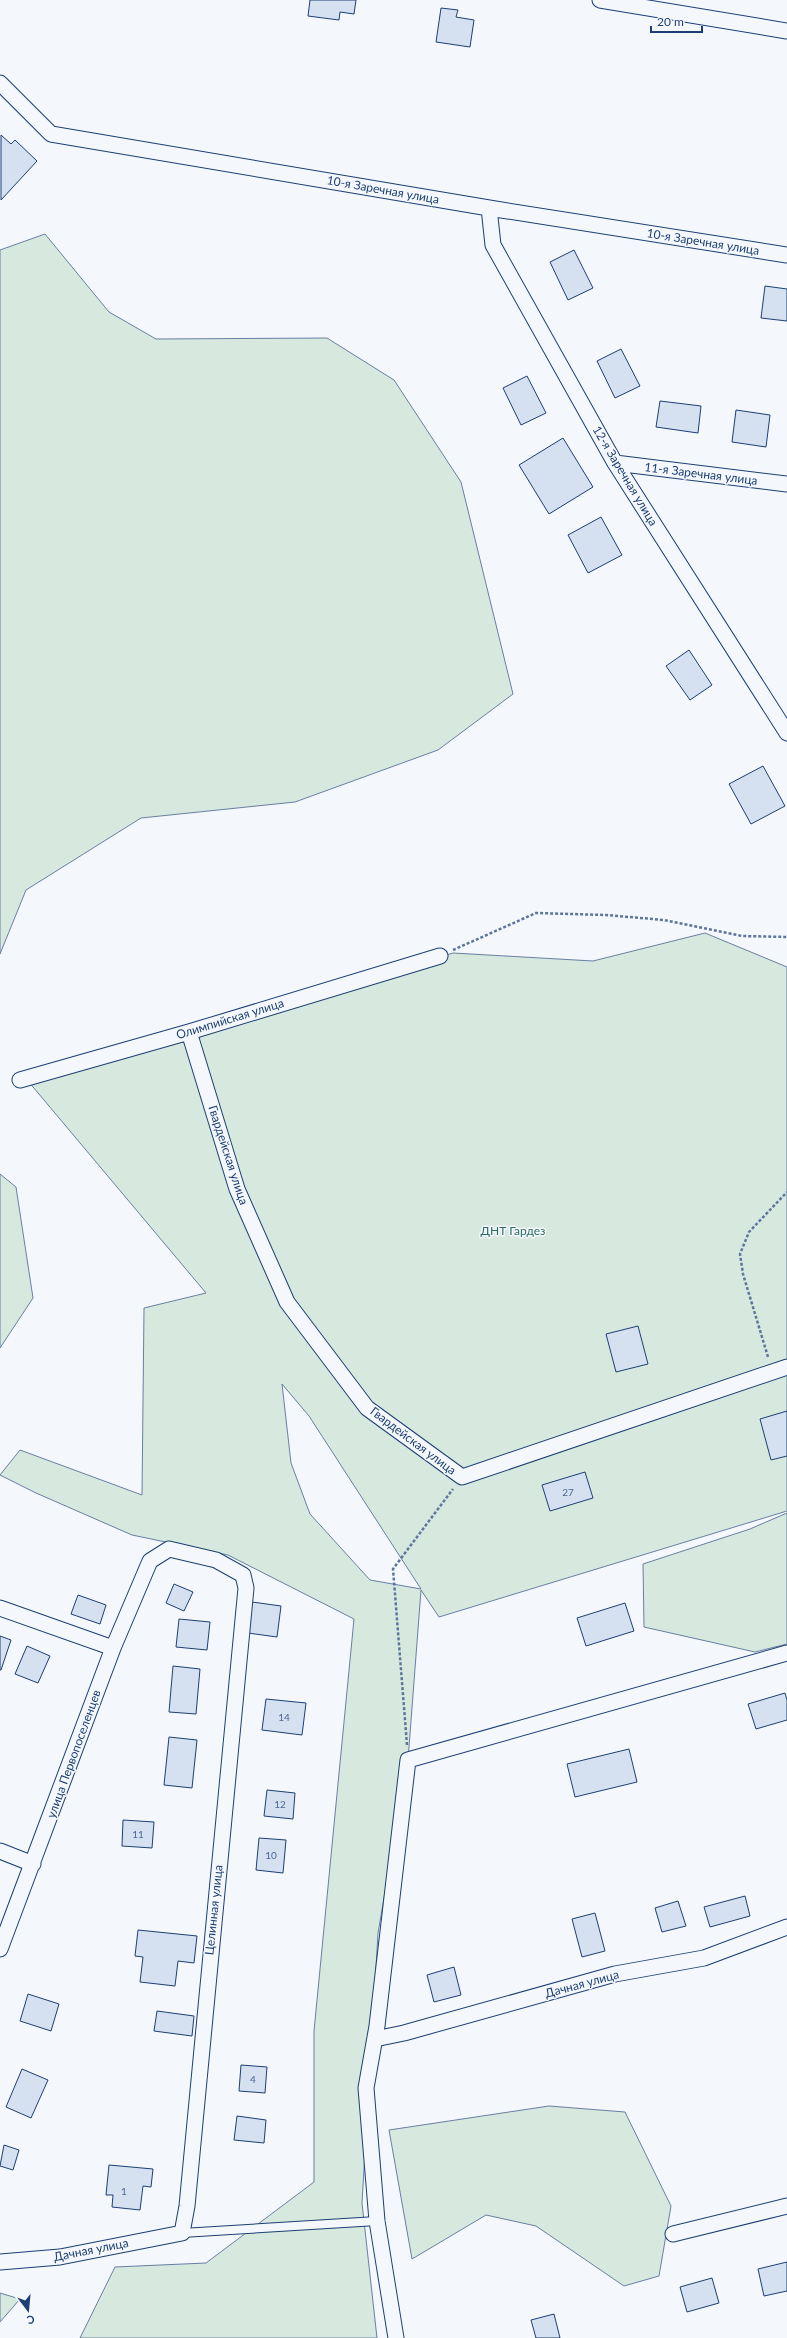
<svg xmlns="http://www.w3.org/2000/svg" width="787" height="2338" font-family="Lato,sans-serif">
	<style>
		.green { fill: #d7e8df; stroke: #687fa3; fill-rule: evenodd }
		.building { fill: #d5e0f0; stroke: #1d3f73 }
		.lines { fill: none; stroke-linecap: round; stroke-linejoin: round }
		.service-casing { stroke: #1d3f73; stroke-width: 10 }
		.minor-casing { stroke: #1d3f73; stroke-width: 17 }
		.path { stroke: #5e769c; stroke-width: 2.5; stroke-dasharray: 3 2; stroke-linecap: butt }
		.service { stroke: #f4f7fb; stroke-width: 8 }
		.minor { stroke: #f4f7fb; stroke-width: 15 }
		.labels { text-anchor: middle; stroke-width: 3; stroke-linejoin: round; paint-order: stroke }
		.number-label { font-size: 10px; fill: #4b6792 }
		.street-label { font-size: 12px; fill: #1d3f73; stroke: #f4f7fb }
		.park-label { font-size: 12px; fill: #2c6c60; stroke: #f4f7fb }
	</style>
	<rect width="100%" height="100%" fill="#f4f7fb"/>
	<path class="green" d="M45 234 109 312 156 339 327 338 394 380 461 482 513 694 438 750 295 802 141 818 26 890 0 954V250Z
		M705 933 787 967V1511L439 1617 421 1590 408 1760 378 1933 362 2203 377 2338H80L115 2267 206 2263 314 2182V2031L354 1619 228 1555 132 1535 36 1493 0 1475 20 1450 142 1495 144 1308 206 1293 28 1081 453 953 593 961ZM282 1384 309 1416 421 1589 370 1580 310 1514 291 1463Z
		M0 1174 16 1187 33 1298 0 1348Z
		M787 1513V1644L755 1652 644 1627 643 1564 750 1529Z
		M549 2106 625 2112 671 2206 659 2276 624 2286 536 2226 486 2215 412 2259 389 2130Z
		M0 2293 20 2299 0 2322Z"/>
	<path class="building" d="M310 0H356L354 14 340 12 339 20 308 16Z
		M441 8 458 10 456 17 474 20 470 47 436 42Z
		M1 135 11 144 15 140 37 161 1 200Z
		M574 250 593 288 568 300 550 262Z
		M765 286 787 289V321L761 318Z
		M621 349 640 386 615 398 597 361Z
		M527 376 546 413 521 425 503 388Z
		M660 401 701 406 698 433 656 427Z
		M736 410 770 415 766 447 732 442Z
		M563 438 593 487 549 514 519 465Z
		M601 517 622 555 588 573 568 535Z
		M689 650 712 685 690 700 666 666Z
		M763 766 785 806 751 824 729 784Z
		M638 1326 648 1364 616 1372 606 1334Z
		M787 1411V1456L771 1460 760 1419Z
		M585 1472 593 1498 550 1511 542 1485Z
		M174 1584 193 1592 184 1611 166 1603Z
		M78 1595 106 1605 100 1624 71 1614Z
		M252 1602 281 1606 277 1637 248 1633Z
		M625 1603 634 1631 586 1646 577 1618Z
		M179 1619 210 1622 207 1650 176 1647Z
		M0 1636 11 1640 1 1670H0Z
		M27 1646 50 1656 38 1683 15 1674Z
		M173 1666 200 1669 196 1714 169 1712Z
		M785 1693 787 1700V1720L756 1729 748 1704Z
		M266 1699 306 1703 302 1735 262 1730Z
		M169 1737 197 1740 192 1788 164 1785Z
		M629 1749 637 1782 575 1797 567 1764Z
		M267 1790 295 1793 293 1819 264 1816Z
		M123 1820 154 1822 152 1848 122 1846Z
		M259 1838 286 1840 283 1873 256 1870Z
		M745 1896 750 1916 710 1927 704 1907Z
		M678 1901 686 1926 662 1932 655 1908Z
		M595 1913 605 1951 582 1957 572 1919Z
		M138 1930 197 1936 194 1963 178 1961 175 1986 140 1982 143 1957 135 1956Z
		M454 1967 461 1995 434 2002 427 1975Z
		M28 1994 59 2004 51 2031 20 2021Z
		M157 2011 194 2016 192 2036 154 2031Z
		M241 2065 267 2067 265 2093 239 2091Z
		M22 2069 48 2080 31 2118 6 2107Z
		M237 2116 266 2120 264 2143 234 2140Z
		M4 2145 19 2150 13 2170 0 2166Z
		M109 2165 153 2169 151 2187 143 2186 140 2210 112 2207 113 2195H106Z
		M787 2262V2291L764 2296 758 2269Z
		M712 2278 719 2303 687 2312 680 2287Z
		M554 2314 560 2338H536L531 2320Z"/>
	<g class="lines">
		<defs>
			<path id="service" d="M182 2233 377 2221"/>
			<path id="minor" d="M600 0 787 31
				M0 83 51 134 489 208 787 255
				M489 208 493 245 615 463 787 733
				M615 463 787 484
				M189 1032 237 1189 287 1302 367 1408 462 1477 787 1367
				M20 1080 189 1032 440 956
				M0 1608 113 1648
				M0 1851 33 1864
				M0 1949 113 1648 150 1561 169 1549 216 1560 243 1575 246 1588 187 2206 182 2233 60 2257 0 2262
				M375 2039 404 2033 615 1974 704 1958 787 1927
				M673 2234 787 2206
				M396 2338 377 2221 366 2088 377 2026 408 1760 787 1653"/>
		</defs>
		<use href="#service" class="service-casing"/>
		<use href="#minor" class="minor-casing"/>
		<path class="path" d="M453 950 536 913 606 915 664 920 742 936 787 937
			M768 1357 743 1274 740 1254 749 1232 787 1192
			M407 1745 393 1569 453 1489"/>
		<use href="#service" class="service"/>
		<use href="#minor" class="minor"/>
	</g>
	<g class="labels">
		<g class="number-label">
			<text x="568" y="1496">27</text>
			<text x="284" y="1721">14</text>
			<text x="280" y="1808">12</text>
			<text x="138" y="1838">11</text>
			<text x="271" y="1859">10</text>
			<text x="253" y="2083">4</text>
			<text x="124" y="2195">1</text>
		</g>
		<g class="street-label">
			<text transform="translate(383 190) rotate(10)" y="4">10-я Заречная улица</text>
			<text transform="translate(703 242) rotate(9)" y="4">10-я Заречная улица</text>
			<text transform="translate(701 474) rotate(7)" y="4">11-я Заречная улица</text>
			<text transform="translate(625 476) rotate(59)" y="4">12-я Заречная улица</text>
			<text transform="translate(230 1019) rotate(-17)" y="4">Олимпийская улица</text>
			<text transform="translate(228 1155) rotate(72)" y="4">Гвардейская улица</text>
			<text transform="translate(413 1441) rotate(37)" y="4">Гвардейская улица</text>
			<text transform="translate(74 1754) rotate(-70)" y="4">улица Первопоселенцев</text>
			<text transform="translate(214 1910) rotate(-84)" y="4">Целинная улица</text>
			<text transform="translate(582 1984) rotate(-15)" y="4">Дачная улица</text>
			<text transform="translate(91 2250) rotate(-11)" y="4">Дачная улица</text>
		</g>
		<g class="park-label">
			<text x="513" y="1235">ДНТ Гардез</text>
		</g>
	</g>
	<g transform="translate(28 2310) rotate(164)" stroke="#f4f7fb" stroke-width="3" paint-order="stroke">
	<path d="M0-3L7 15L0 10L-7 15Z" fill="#1d3f73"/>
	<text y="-6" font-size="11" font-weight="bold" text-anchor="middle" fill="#1d3f73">С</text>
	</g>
	<path d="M651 26v6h51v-6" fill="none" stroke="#1d3f73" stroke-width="2"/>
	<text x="657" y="26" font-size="12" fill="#1d3f73" stroke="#f4f7fb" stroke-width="3" paint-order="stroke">20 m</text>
</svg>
